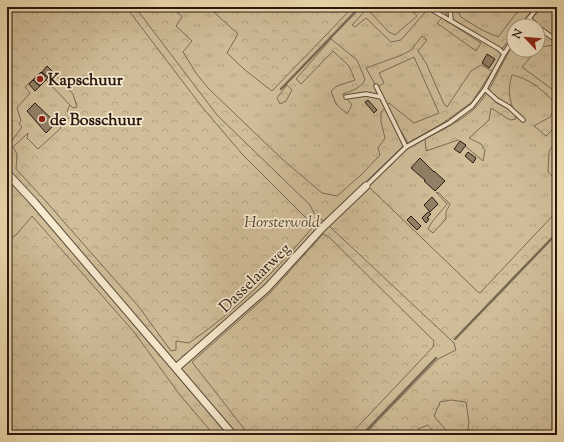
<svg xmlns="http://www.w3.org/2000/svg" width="564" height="442" font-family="'Sorts Mill Goudy',serif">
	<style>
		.grass { fill: url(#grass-tufts); stroke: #7c6a55; fill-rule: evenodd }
		.forest { fill: url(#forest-crowns); stroke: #7c6a55 }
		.pitch { fill: #d0be99; stroke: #7c6a55 }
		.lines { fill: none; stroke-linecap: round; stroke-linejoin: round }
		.stream { stroke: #786752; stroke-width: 2.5 }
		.building { fill: #918066; stroke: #281711 }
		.lane-casing { stroke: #5a493a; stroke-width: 5.5 }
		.street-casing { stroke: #5a493a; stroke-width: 9 }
		.lane { stroke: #f7ebcf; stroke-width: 3.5 }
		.street { stroke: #f7ebcf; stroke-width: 7 }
		.poi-dot { fill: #8f2418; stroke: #f7ebcf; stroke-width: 1.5 }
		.labels { text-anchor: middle; stroke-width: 3.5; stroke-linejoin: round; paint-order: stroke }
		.poi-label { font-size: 16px; font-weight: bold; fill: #281711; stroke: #f7ebcf; text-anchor: start }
		.park-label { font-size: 16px; font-style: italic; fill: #5a493a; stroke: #f7ebcf }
		.street-label { font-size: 16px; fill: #281711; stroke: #f7ebcf }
	</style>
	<defs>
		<pattern id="grass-tufts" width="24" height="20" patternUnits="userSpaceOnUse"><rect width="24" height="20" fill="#d0be99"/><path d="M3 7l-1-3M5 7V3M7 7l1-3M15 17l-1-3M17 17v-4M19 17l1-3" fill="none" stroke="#b3a383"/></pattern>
		<pattern id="forest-crowns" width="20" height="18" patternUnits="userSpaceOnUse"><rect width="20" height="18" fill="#d0be99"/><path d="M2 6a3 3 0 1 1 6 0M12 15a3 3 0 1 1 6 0" fill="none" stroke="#b3a383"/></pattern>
	</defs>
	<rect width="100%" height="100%" fill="#f2e0b5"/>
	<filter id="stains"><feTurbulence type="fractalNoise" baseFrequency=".005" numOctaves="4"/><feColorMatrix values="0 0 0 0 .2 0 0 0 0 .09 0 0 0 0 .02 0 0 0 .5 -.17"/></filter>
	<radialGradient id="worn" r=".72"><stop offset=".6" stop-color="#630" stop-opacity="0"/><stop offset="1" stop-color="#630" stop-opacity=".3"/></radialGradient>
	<path class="grass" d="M7 7H557V435H7ZM514 26H538V50H514Z"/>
	<path class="forest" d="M7 7H126L202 107 243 155 313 225V227C276 270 236 311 189 343L176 341V350L171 351 139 307 42 197 16 169 17 154 13 147 28 133 27 138 38 149 61 128 58 123 61 119 65 122 71 116 67 111 70 105 73 108 76 104 72 94 52 77H47L41 72 25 87 30 93 17 108 21 121 19 124 22 127 10 143 7 141Z
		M135 7H172L182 17 176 26 192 41 183 52 196 73 208 88 282 159 322 193 337 196 361 175 380 155 378 148 385 138 381 122V112L389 103 414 123 439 113 414 57 379 73 384 83 379 86 375 84 366 68 402 55 411 50 422 36 427 40 418 51 426 63 444 104 447 107 471 71 481 65 492 71 472 102 443 123 408 143 401 131 397 132 403 144 402 147 324 222 314 213 310 205 217 115Z
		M208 7H353L272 91 245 70 227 53 238 34Z
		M416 7H423L427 10 401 40 391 42 366 18 355 27 352 25 367 9 389 32 395 35 417 16 412 11Z
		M448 7H456L461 17 482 30 498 37 521 7H535L519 26H514V33L502 49 446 15Z
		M541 7H557V18L554 20 557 23V41L554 45 540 47 538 49V26H526Z
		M442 18 481 43 476 51 437 23Z
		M331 39 357 60 365 79C362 88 351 91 343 94L352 105 347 114 336 104 331 91 337 86 355 80 349 66 333 51 301 84 296 79Z
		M514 44V50H537L522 67 557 93V125L546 136 534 126 550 117 556 105C546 92 529 78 512 75 506 92 511 102 516 119L510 120 491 108 489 120 469 138 481 144 485 150 483 161 458 140 426 151 425 139C441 130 459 122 473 110 491 94 500 64 514 44Z
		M287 85 292 90 286 101 280 104 277 98Z
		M557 140V181L548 172 549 151Z
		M369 187 478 292 480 293 557 211V435H518L515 431 497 430 493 435H467L469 422 466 402 451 400 440 402 434 416 450 435H436L428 425 418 429 423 435H364L438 359 456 350 454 343 329 226Z
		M436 192 439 193 450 204 446 212V219L433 233 428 229 432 222 447 204Z
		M32 216 134 332 180 395 214 435H7V233L12 238 17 234Z
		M323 234 329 237 434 341 433 347 350 435H249L192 362 270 293Z"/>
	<path class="pitch" d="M48 75 52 77 56 76 73 94 77 107 73 108 70 105 46 80Z"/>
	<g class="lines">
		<path class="stream" d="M281 89 360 7
			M455 339 557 233
			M362 435 436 358"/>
	</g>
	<path class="building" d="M487 54 495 59 489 68 482 63Z
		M47 66 53 72 47 77 42 72Z
		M41 72 48 78 40 86 33 80Z
		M33 80 40 86 35 91 29 84Z
		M368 100 377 110 374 113 365 102Z
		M35 103 56 123 46 133 27 111Z
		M460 141 466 145 460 153 454 149Z
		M468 152 476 158 473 163 465 156Z
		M420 158 434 172V171L445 181 435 191 424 181 425 180 411 168Z
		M432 197 438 204 430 212 424 205Z
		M428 212 431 214 427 218 429 219 426 223 422 218Z
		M411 216 421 226 417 230 407 220Z"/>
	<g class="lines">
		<defs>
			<path id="lane" d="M450 7 451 21
				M434 11 499 49 504 54
				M529 18 537 26
				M523 26 538 7
				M538 27 557 41
				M376 86 406 147
				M485 89 497 100 509 107 523 120
				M346 97 366 94 381 97
				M366 186 406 147 449 123 472 106 485 89 504 54 514 38"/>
			<path id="street" d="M7 173 34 202 233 435
				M176 368 267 288 323 227 366 186"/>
		</defs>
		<use href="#lane" class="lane-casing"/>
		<use href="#street" class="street-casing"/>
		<use href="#lane" class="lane"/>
		<use href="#street" class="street"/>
	</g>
	<g class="poi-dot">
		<circle cx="40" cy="79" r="4"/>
		<circle cx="42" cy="119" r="4"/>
	</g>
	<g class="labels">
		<g class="poi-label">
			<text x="48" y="85">Kapschuur</text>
			<text x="50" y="125">de Bosschuur</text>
		</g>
		<g class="park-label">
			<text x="282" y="227">Horsterwold</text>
		</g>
		<g class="street-label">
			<text transform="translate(254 277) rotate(-44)" y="6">Dasselaarweg</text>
		</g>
	</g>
	<rect width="564" height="442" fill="none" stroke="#f2e0b5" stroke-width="24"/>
	<rect x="8" y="8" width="548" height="426" fill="none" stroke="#281711" stroke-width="2"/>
	<rect x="12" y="12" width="540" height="418" fill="none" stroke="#281711"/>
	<g transform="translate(526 38) rotate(296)"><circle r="19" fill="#f7ebcf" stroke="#a49683"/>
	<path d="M0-3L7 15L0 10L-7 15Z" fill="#8f2418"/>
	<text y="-6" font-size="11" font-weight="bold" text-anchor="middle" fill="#281711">N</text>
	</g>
	<rect width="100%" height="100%" filter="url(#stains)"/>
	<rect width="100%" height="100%" fill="url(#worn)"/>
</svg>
